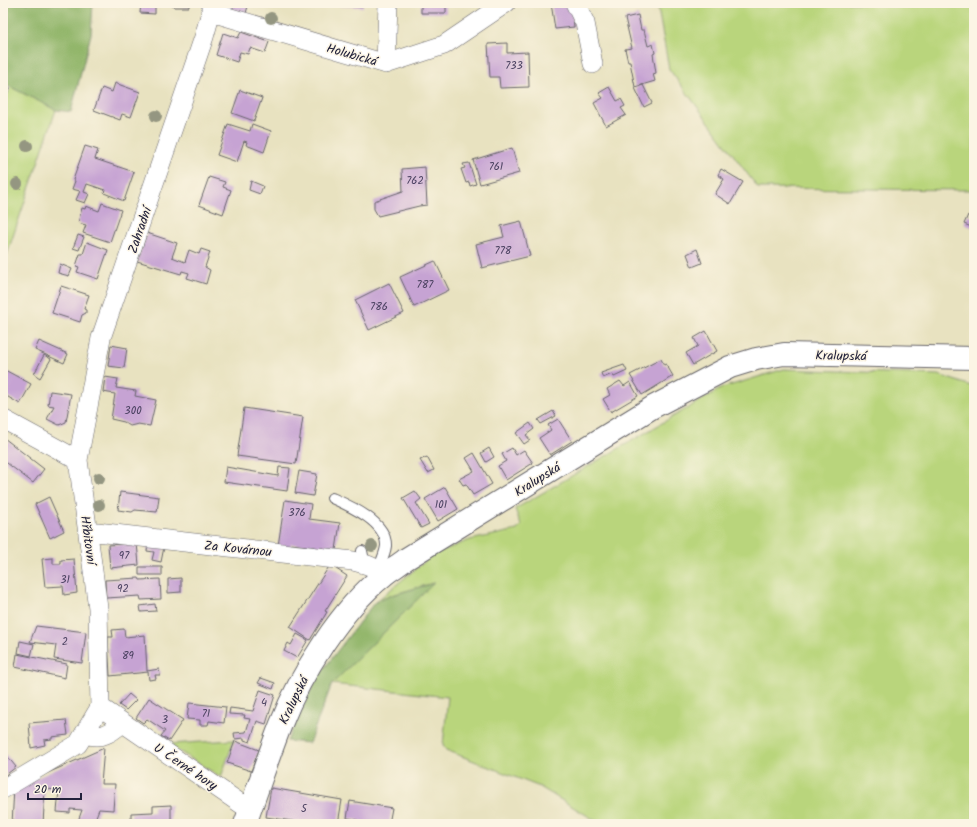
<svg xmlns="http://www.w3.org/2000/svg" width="977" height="827" font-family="Kalam,sans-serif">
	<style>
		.green { fill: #b9d57b; stroke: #6e7c5b }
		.forest { fill: #92b66b; stroke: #5a6c53 }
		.building { fill: #c6a3d3 }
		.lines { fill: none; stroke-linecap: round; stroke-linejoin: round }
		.lane-casing { stroke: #67656a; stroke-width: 12 }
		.street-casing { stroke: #67656a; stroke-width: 20 }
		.secondary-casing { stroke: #67656a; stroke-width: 24 }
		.lane { stroke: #fff; stroke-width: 10 }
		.street { stroke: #fff; stroke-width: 19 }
		.secondary { stroke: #fff; stroke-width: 22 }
		.tree { fill: #949681 }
		.labels { text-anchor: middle; stroke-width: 3; stroke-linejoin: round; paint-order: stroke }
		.number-label { font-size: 11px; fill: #4b4261 }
		.street-label { font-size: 13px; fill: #22223b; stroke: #fcf5e5 }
	</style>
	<rect width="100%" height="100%" fill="#fcf5e5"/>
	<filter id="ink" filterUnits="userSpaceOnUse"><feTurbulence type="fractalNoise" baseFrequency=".025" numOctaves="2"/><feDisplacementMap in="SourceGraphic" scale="8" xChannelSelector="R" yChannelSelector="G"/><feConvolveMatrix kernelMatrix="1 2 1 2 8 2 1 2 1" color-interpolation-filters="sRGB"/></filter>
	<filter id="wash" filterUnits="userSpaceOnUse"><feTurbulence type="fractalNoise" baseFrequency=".012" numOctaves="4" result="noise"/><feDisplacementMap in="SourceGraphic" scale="16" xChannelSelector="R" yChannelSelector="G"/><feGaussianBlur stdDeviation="0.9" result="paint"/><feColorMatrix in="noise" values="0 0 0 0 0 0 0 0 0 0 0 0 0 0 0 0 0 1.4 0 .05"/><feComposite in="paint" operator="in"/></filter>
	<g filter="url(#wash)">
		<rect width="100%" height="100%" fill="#e8e2c0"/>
		<path class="green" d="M657 3H974V190L758 188 669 69Z
			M3 83 56 110 7 254 3 263Z
			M784 369 939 375 974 387V824H601L540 787 446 750 443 745 448 697 332 684 433 583 392 595 374 603 434 554 470 540 517 530 521 525 515 509 722 388Z
			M234 740 221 777 169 745 170 744Z"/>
		<path class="forest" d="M3 3H93L91 34 71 112 56 110 3 83Z
			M434 583 332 684 309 743 287 741 316 679 374 603 392 595Z"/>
		<g id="blocks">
			<path class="building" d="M141 3 155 4V14L140 13Z
				M163 3H189V7H174L173 5H163Z
				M230 3H249L246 13 228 8Z
				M339 3H363V7L339 6Z
				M421 3H446V13H421Z
				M551 3H571L572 5 574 27 555 29Z
				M638 15 641 30H644L648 46 653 44 655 53 653 54 656 73 653 74 655 81 635 87 630 62H628L625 49 632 48 625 18Z
				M241 32 269 42 265 53 250 48 248 54 240 52 237 62 216 55 223 33 238 38Z
				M507 43V53L528 52 529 87 500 88 499 77H490L488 44Z
				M115 83 140 92 131 117 122 114 120 120 94 110 102 88 112 92Z
				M3 84 10 88 3 104Z
				M643 85 652 103 644 107 635 88Z
				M609 87 617 101 621 99 625 106 621 108 626 115 606 126 594 103 603 98 599 93Z
				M240 90 262 98 254 121 232 113Z
				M228 124 250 131 252 124 271 131 264 152 246 145 247 142 244 141 237 162 217 155Z
				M85 146 98 150 95 159 134 172 124 201 104 193 105 190 87 184 84 192 89 194 85 203 76 200 80 191 72 189 75 181 73 180Z
				M512 148 519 173 480 184 473 160Z
				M469 163 476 184 470 186 469 182 466 183 461 169 465 168 463 164Z
				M425 167 427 205 419 206 378 216 374 209V201L403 191 402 169Z
				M721 169 743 182 730 204 715 194 724 179 718 175Z
				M209 177 225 182 223 187 231 190 223 214 199 205Z
				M251 181 263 186 260 194 249 190Z
				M102 203 121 210 110 242 83 233 86 225 78 223 82 208 85 209 86 206 99 211Z
				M968 215 974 218V228L964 224Z
				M521 221 530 256 482 268 476 244 504 237 501 226Z
				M147 233 177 243 172 257 185 262 189 250 199 254 201 249 210 252 205 267 210 270 206 284 187 278 189 273 182 271 181 274 137 261Z
				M78 235 84 237 79 250 73 248Z
				M87 242 108 250 98 279 77 272 79 267 76 266 80 254H83Z
				M697 249 702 263 692 267 687 254Z
				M435 261 449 290 414 307 400 277Z
				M60 264 72 269 69 276 58 273Z
				M389 283 404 313 369 330 355 300Z
				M61 286 89 295 84 309 86 310V313L82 315 80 322 52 313Z
				M706 331 717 351 693 365 686 353 698 346 694 338Z
				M39 341 68 354 64 363 35 350Z
				M111 345 127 348 124 368 108 366Z
				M44 355 51 359 40 378 34 374Z
				M661 359 664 365 666 364 673 376 642 395 630 375Z
				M624 365 627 371 614 377 612 374 603 378 601 373Z
				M3 369 31 384 20 404 3 394Z
				M105 377 118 379 116 388 136 391 135 396 156 400 150 426 138 424 130 426 124 422 111 419 115 394 103 392Z
				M620 381 624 386 630 382 638 396 611 412 603 399 610 395 607 389Z
				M50 391 71 394 66 422 59 425 47 419 54 406 48 405Z
				M244 408 303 417 296 464 237 456Z
				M553 411 556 416 541 424 538 420Z
				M558 419 572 441 550 455 539 438 551 430 548 425Z
				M530 423 534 429 526 435 530 440 524 444 516 433Z
				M4 438 44 469 33 483 3 460V440Z
				M489 448 494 457 486 462 481 453Z
				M512 448 516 455 524 450 533 463 506 480 498 466 506 461 502 454Z
				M474 453 492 484 473 495 466 484 463 485 459 479 474 471 466 458Z
				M427 457 434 470 428 473 420 460Z
				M226 467 278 476 279 467 290 468 287 491 224 482Z
				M299 471 317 474 313 496 295 493Z
				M445 487 458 509 438 521 425 499Z
				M415 491 421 499 416 503 429 524 421 528 403 498Z
				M120 492 159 497 157 512 135 510 132 512 118 510Z
				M49 497 64 531 50 538 35 504Z
				M285 500 311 504 309 519 340 523 336 550 291 544V548L278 546Z
				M137 543 139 565 110 568 108 545Z
				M148 544 164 547 161 562 152 560 154 552 147 551Z
				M53 558V564H61V560L74 559 77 593 64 595 63 586 45 587 42 559Z
				M330 565 347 576 325 611 327 612 310 640 290 627Z
				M139 567H162V575H139Z
				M139 578 140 580 160 579 161 599 141 600 140 596 106 598 105 580Z
				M181 578V592L168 593V579Z
				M155 604 156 611 141 612 140 606Z
				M36 626 86 632 82 663 54 659 56 645 30 642Z
				M124 629 125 637 145 635 147 671 159 669 160 675H155L156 679 149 680 148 672 110 676 108 637H113L112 630Z
				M297 634 308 640 297 658 284 651 288 643 291 645Z
				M20 641 34 644 31 656 18 653Z
				M17 654 67 664 65 678 15 667Z
				M261 678 275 683 273 689 258 683Z
				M260 690 275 695 266 724 257 721 250 742 244 740V738L235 739 234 733 246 732 250 719 244 718 245 715 229 714 230 708 253 711Z
				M129 694 136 700 126 710 119 705Z
				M149 698 183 720 169 741 161 736 165 731 147 719 143 723 136 718Z
				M189 703 226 707 224 723 209 721 208 725H200V720L187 719Z
				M66 720 68 735 52 737V739L44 740 45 745 31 748 29 723Z
				M235 741 259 750 251 771 227 763Z
				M104 748 101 784H115L113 810 99 809 94 822 99 824H77L82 810 70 809V813L57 812 59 790 45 789 43 824H12L14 788Z
				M3 751 16 767 3 777Z
				M271 788 342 800 338 824H311L266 817Z
				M350 801 392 808 389 824H361V821L347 818Z
				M171 805V824H131V813L153 812V806Z"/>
		</g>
	</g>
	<g filter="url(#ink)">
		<use href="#blocks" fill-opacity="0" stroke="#67656a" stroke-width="1"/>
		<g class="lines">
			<defs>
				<path id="lane" d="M332 498C350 506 387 522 386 546 385 554 381 562 378 569
					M362 551 365 565"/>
				<path id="street" d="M575 3 585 23 593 64
					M211 12 386 64 444 45 506 3
					M386 64 388 3
					M3 419 78 460
					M88 531 353 561C365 564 375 566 383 575
					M100 707 98 608 78 460 101 338 204 37 211 12V3
					M100 707 250 810
					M84 734C101 739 110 734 122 723
					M3 789 78 744 100 707"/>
				<path id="secondary" d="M245 824C257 791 268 757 281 724 301 673 341 609 384 575 391 569 399 565 406 559L653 407 730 367 756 359 784 354 974 358"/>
			</defs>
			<use href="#lane" class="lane-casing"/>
			<use href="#street" class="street-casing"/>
			<use href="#secondary" class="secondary-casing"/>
			<use href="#lane" class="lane"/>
			<use href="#street" class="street"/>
			<use href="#secondary" class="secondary"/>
		</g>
		<g class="tree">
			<circle cx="271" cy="18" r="6"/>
			<circle cx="156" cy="116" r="6"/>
			<circle cx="27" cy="146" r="6"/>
			<circle cx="17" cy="184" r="6"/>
			<circle cx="99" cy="478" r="6"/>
			<circle cx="99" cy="505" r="6"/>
			<circle cx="372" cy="546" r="6"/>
		</g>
	</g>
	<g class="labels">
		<g class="number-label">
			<text x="514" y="69">733</text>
			<text x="496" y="170">761</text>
			<text x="415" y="184">762</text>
			<text x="503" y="254">778</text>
			<text x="425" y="288">787</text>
			<text x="379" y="310">786</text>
			<text x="133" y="414">300</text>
			<text x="441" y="508">101</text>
			<text x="297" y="516">376</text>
			<text x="124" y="559">97</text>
			<text x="65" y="583">31</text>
			<text x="123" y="592">92</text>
			<text x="65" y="645">2</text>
			<text x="128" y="659">89</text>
			<text x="264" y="706">4</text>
			<text x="206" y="717">71</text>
			<text x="165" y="723">3</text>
			<text x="304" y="812">5</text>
		</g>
		<g class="street-label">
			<text transform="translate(352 54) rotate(16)" y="5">Holubická</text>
			<text transform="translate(139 230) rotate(-71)" y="5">Zahradní</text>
			<text transform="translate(841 355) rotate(1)" y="5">Kralupská</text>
			<text transform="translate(537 479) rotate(-32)" y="5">Kralupská</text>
			<text transform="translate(89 540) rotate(82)" y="5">Hřbitovní</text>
			<text transform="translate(238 548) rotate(6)" y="5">Za Kovárnou</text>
			<text transform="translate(293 700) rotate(-64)" y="5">Kralupská</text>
			<text transform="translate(186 766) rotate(34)" y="5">U Černé hory</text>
		</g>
	</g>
	<rect width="977" height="827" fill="none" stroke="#fcf5e5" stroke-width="16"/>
	<path d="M28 793v6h53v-6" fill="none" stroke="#22223b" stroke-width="2"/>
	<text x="34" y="793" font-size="12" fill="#22223b" stroke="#fcf5e5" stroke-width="3" paint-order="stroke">20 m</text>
</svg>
